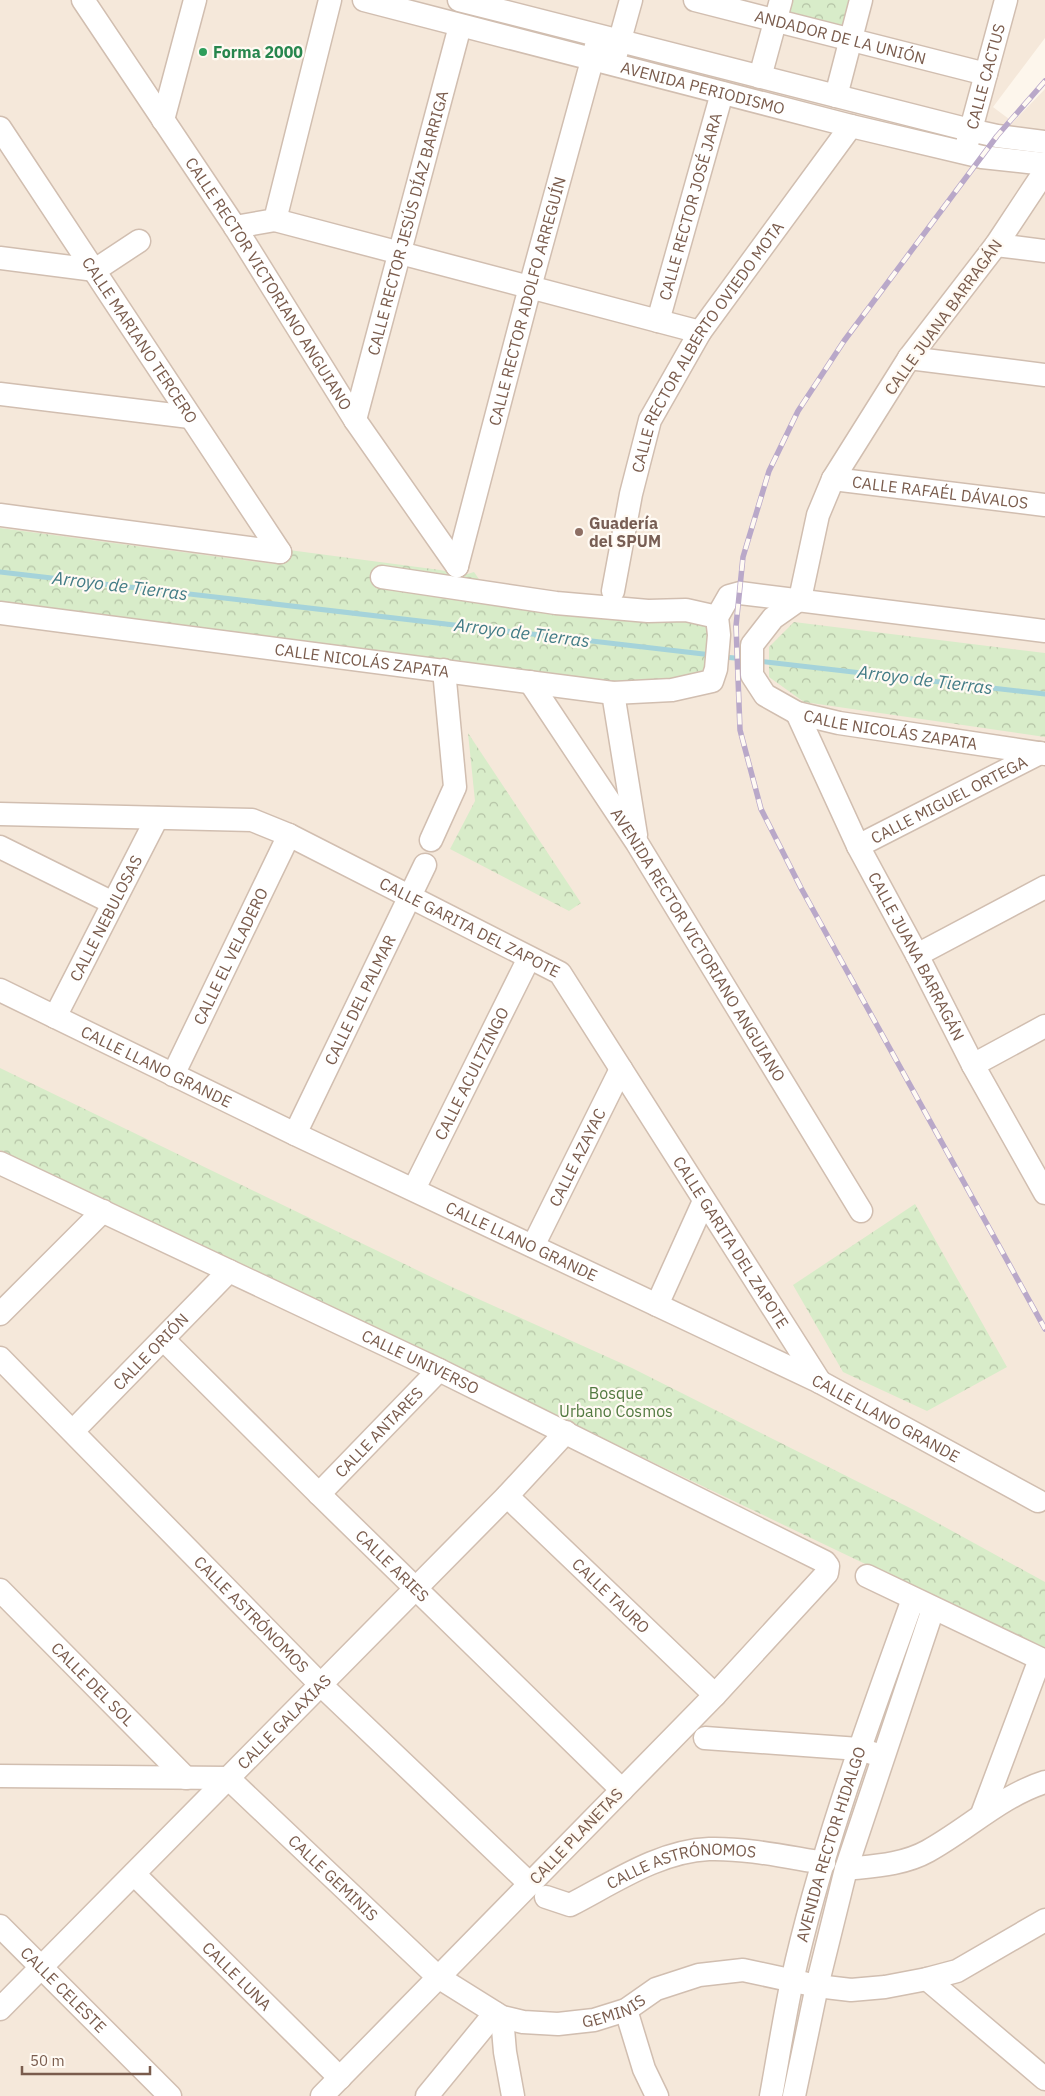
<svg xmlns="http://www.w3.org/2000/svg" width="1045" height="2096" font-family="'IBM Plex Sans',sans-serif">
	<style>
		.residential { fill: #f5e8da }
		.forest { fill: url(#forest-crowns) }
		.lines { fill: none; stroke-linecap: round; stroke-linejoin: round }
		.stream { stroke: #a5d3da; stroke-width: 5 }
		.minor-casing { stroke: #d1beb0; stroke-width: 25 }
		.minor { stroke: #fff; stroke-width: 22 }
		.rail-casing { stroke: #b9a8c9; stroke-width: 5.5 }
		.rail { stroke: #fffaf3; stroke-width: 4; stroke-dasharray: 11; stroke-linecap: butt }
		.leisure-dot { fill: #2e9e5b; stroke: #fffaf3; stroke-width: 2 }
		.education-dot { fill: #8d6e63; stroke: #fffaf3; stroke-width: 2 }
		.labels { text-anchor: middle; stroke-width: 4.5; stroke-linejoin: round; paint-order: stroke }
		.street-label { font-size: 16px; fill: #7a5c4d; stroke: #fffaf3 }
		.leisure-label { font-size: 16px; font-weight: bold; fill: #27864d; stroke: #fffaf3; text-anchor: start }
		.education-label { font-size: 16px; font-weight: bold; fill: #785e54; stroke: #fffaf3; text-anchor: start }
		.park-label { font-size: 16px; fill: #537a41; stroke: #fffaf3 }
		.water-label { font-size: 18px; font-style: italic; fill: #437c86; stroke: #fffaf3 }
	</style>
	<defs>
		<pattern id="forest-crowns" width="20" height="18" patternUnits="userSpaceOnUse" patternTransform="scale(1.25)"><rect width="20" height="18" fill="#d8ecc9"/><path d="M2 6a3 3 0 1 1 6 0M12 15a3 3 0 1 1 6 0" fill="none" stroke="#b4c2a5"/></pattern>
	</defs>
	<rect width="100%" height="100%" fill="#fdf6ec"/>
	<path class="residential" d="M0 0H1045V38L993 107 1013 122 1045 89V2096H0Z"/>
	<path class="forest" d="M786 0H858L848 35 782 17Z
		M0 528 274 564 289 550 440 570 464 575 474 572 483 585 705 617 716 647 706 673 683 684H617L0 605Z
		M794 622 1045 653V737L804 702 769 677V647Z
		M468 733 581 903 569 911 450 849 475 801Z
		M0 1068 454 1288 632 1368 914 1510 1045 1582V1650L0 1150Z
		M915 1204 1007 1367 927 1411 843 1372 793 1285Z"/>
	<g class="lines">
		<path class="stream" d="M0 572 712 655
			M723 657 747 659
			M758 661 1045 694"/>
		<defs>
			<g id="minor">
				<path id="s1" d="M83 0 235 227 355 420 457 566"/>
				<path id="s2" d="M364 0 851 126 982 157 1045 164"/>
				<path d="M459 0 970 130 997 136 1045 142"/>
				<path id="s3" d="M695 0 986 74"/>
				<path d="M616 54 631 0"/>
				<path d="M760 77 781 0"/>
				<path d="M836 96 861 0"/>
				<path d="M163 120 195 0"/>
				<path id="s4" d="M0 128 280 552"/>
				<path id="s5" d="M967 144 1006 0"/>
				<path id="s6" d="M1045 171 996 245 909 358 833 479 818 515 800 599 773 618 752 645V675L765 695 797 713 839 723 1045 754"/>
				<path d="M275 220 700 332"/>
				<path d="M235 227 275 220 330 0"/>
				<path d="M996 245 1045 251"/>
				<path d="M0 258 95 270 139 241"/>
				<path id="s7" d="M658 321 722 93"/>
				<path d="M909 358 1045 375"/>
				<path d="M0 394 190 417"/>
				<path id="s8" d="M355 420 460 26"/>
				<path id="s9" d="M833 479 1045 505"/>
				<path d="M0 515 280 552"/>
				<path id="s10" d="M457 566 530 287 596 46"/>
				<path d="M382 577 556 603 648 611 686 610 717 617"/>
				<path id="s11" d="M613 591 631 494 650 420 700 332 851 126"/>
				<path id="s12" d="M0 613 613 693 672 690 712 681 716 669 719 635 717 617 729 596 740 593 1045 631"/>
				<path id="s13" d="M530 682 637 843 861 1211"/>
				<path d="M613 693 636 835"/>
				<path id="s14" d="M797 713 858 846 917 955 973 1065 1045 1193"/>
				<path id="s15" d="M0 814 252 820 289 835 560 973 820 1382"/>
				<path d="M431 840 455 787 444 670"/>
				<path id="s16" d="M858 846 1040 753"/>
				<path d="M0 847 113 903"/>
				<path d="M917 955 1045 887"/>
				<path id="s17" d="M0 990 295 1134 820 1382 1038 1501"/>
				<path id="s18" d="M55 1017 157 818"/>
				<path d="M973 1065 1045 1026"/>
				<path id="s19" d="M173 1075 289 835"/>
				<path id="s20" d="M295 1134 425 865"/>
				<path id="s21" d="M0 1163 439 1370 825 1562 828 1566 827 1573 715 1695 322 2096"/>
				<path id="s22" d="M414 1189 529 958"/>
				<path id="s23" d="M533 1246 621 1069"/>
				<path d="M657 1305 704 1201"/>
				<path d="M0 1314 103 1211"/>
				<path id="s24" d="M164 1340 319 1494 622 1790"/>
				<path id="s25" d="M0 1358 321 1685 530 1884"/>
				<path id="s26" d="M73 1431 229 1271"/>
				<path id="s27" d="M319 1494 439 1370"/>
				<path id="s28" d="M507 1496 715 1695"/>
				<path d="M867 1576 1045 1661"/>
				<path id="s29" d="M0 1590 186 1778"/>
				<path d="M705 1738 859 1749 872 1753"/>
				<path d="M0 1776 228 1778"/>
				<path id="s30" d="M228 1778 438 1977 502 2017 523 2022 558 2024 594 2020 626 2010 656 1989 699 1975 743 1970 817 1986 851 1990 885 1987 927 1979 957 1971 1045 1920"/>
				<path d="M982 1814 1040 1659"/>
				<path d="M846 1869C873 1866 903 1865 928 1851 968 1829 1001 1796 1045 1782"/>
				<path id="s31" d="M134 1874 340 2078"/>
				<path id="s32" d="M546 1897 570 1905C613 1883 659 1851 709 1849 747 1848 786 1857 824 1863"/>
				<path id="s33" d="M0 1926 170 2096"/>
				<path d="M927 1979 1045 2079"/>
				<path id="s34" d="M0 2009 507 1496 566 1432"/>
				<path d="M626 2010 644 2069 657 2096"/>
				<path d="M502 2017 505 2052 513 2096"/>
				<path d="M427 2096 495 2013"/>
				<path id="s35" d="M771 2096C778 2058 784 2019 792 1981 821 1850 868 1724 913 1599"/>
				<path d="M794 2096 817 1986 846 1869 933 1609"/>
			</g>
		</defs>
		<use href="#minor" class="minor-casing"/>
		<use href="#minor" class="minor"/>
		<defs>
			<path id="rail" d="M1045 81 997 136 844 341 798 411 769 471 743 557 736 626 740 730 761 809 801 888 1045 1329"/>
		</defs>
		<use href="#rail" class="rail-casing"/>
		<use href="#rail" class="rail"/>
	</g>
	<circle class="leisure-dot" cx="203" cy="52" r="5"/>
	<circle class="education-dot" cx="579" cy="532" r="5"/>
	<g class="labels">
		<g class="street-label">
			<text dy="6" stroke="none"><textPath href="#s3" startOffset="150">ANDADOR DE LA UNIÓN</textPath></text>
			<text dy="6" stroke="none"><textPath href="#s5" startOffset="70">CALLE CACTUS</textPath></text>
			<text dy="6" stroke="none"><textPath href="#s2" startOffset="350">AVENIDA PERIODISMO</textPath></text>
			<text dy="6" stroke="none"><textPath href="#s7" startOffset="119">CALLE RECTOR JOSÉ JARA</textPath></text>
			<text dy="6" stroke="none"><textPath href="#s8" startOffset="204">CALLE RECTOR JESÚS DÍAZ BARRIGA</textPath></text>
			<text dy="6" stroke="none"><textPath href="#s1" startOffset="339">CALLE RECTOR VICTORIANO ANGUIANO</textPath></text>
			<text dy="6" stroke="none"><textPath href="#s10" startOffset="274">CALLE RECTOR ADOLFO ARREGUÍN</textPath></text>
			<text transform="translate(943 317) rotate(-54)" y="6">CALLE JUANA BARRAGÁN</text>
			<text dy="6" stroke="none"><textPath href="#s4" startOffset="254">CALLE MARIANO TERCERO</textPath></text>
			<text dy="6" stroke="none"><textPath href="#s11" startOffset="266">CALLE RECTOR ALBERTO OVIEDO MOTA</textPath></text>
			<text dy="6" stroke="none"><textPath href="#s9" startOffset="108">CALLE RAFAÉL DÁVALOS</textPath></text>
			<text dy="6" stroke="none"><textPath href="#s12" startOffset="365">CALLE NICOLÁS ZAPATA</textPath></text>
			<text dy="6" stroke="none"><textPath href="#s6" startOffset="752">CALLE NICOLÁS ZAPATA</textPath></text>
			<text dy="6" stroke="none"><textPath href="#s16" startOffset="102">CALLE MIGUEL ORTEGA</textPath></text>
			<text dy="6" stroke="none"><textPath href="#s18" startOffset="111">CALLE NEBULOSAS</textPath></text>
			<text dy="6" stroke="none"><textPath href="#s15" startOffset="495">CALLE GARITA DEL ZAPOTE</textPath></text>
			<text dy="6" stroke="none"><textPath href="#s13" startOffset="312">AVENIDA RECTOR VICTORIANO ANGUIANO</textPath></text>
			<text dy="6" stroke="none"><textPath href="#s19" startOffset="132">CALLE EL VELADERO</textPath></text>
			<text dy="6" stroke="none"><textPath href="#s14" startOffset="271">CALLE JUANA BARRAGÁN</textPath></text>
			<text dy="6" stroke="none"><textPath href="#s20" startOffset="149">CALLE DEL PALMAR</textPath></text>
			<text dy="6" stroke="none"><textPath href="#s17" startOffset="174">CALLE LLANO GRANDE</textPath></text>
			<text dy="6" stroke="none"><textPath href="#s22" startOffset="129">CALLE ACULTZINGO</textPath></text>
			<text dy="6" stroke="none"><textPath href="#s23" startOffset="99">CALLE AZAYAC</textPath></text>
			<text dy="6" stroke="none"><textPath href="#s17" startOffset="579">CALLE LLANO GRANDE</textPath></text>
			<text dy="6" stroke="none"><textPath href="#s15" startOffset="915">CALLE GARITA DEL ZAPOTE</textPath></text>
			<text dy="6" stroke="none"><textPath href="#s26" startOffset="111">CALLE ORIÓN</textPath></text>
			<text dy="6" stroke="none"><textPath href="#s21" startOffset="465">CALLE UNIVERSO</textPath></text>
			<text dy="6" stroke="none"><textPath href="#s17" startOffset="984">CALLE LLANO GRANDE</textPath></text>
			<text dy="6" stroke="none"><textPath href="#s27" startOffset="86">CALLE ANTARES</textPath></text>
			<text dy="6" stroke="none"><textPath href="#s24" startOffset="321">CALLE ARIES</textPath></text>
			<text dy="6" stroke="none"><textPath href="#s28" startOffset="144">CALLE TAURO</textPath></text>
			<text dy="6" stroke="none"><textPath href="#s25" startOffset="359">CALLE ASTRÓNOMOS</textPath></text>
			<text dy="6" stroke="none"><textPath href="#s29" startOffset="132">CALLE DEL SOL</textPath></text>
			<text dy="6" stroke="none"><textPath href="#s34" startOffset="404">CALLE GALAXIAS</textPath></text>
			<text transform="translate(576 1836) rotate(-46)" y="6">CALLE PLANETAS</text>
			<text dy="6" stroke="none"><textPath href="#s35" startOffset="259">AVENIDA RECTOR HIDALGO</textPath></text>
			<text dy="6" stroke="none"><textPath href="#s32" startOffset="146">CALLE ASTRÓNOMOS</textPath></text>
			<text dy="6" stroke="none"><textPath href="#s30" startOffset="145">CALLE GEMINIS</textPath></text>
			<text dy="6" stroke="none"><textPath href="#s31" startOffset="145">CALLE LUNA</textPath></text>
			<text dy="6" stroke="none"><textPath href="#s33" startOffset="90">CALLE CELESTE</textPath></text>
			<text dy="6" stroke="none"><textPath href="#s30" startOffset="479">GEMINIS</textPath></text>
		</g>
		<g class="leisure-label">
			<text x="213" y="58">Forma 2000</text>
		</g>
		<g class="education-label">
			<text x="589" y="529">Guadería<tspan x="589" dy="18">del SPUM</tspan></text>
		</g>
		<g class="park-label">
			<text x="616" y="1399">Bosque<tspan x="616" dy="18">Urbano Cosmos</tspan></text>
		</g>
		<g class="water-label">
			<text transform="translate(120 586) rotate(7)" y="6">Arroyo de Tierras</text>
			<text transform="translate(522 633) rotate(7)" y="6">Arroyo de Tierras</text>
			<text transform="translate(925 680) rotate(7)" y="6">Arroyo de Tierras</text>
		</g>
	</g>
	<path d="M22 2066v8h128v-8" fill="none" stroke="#7a5c4d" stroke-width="2.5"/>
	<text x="30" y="2066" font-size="15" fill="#7a5c4d" stroke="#fffaf3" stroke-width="4" paint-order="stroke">50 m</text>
</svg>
